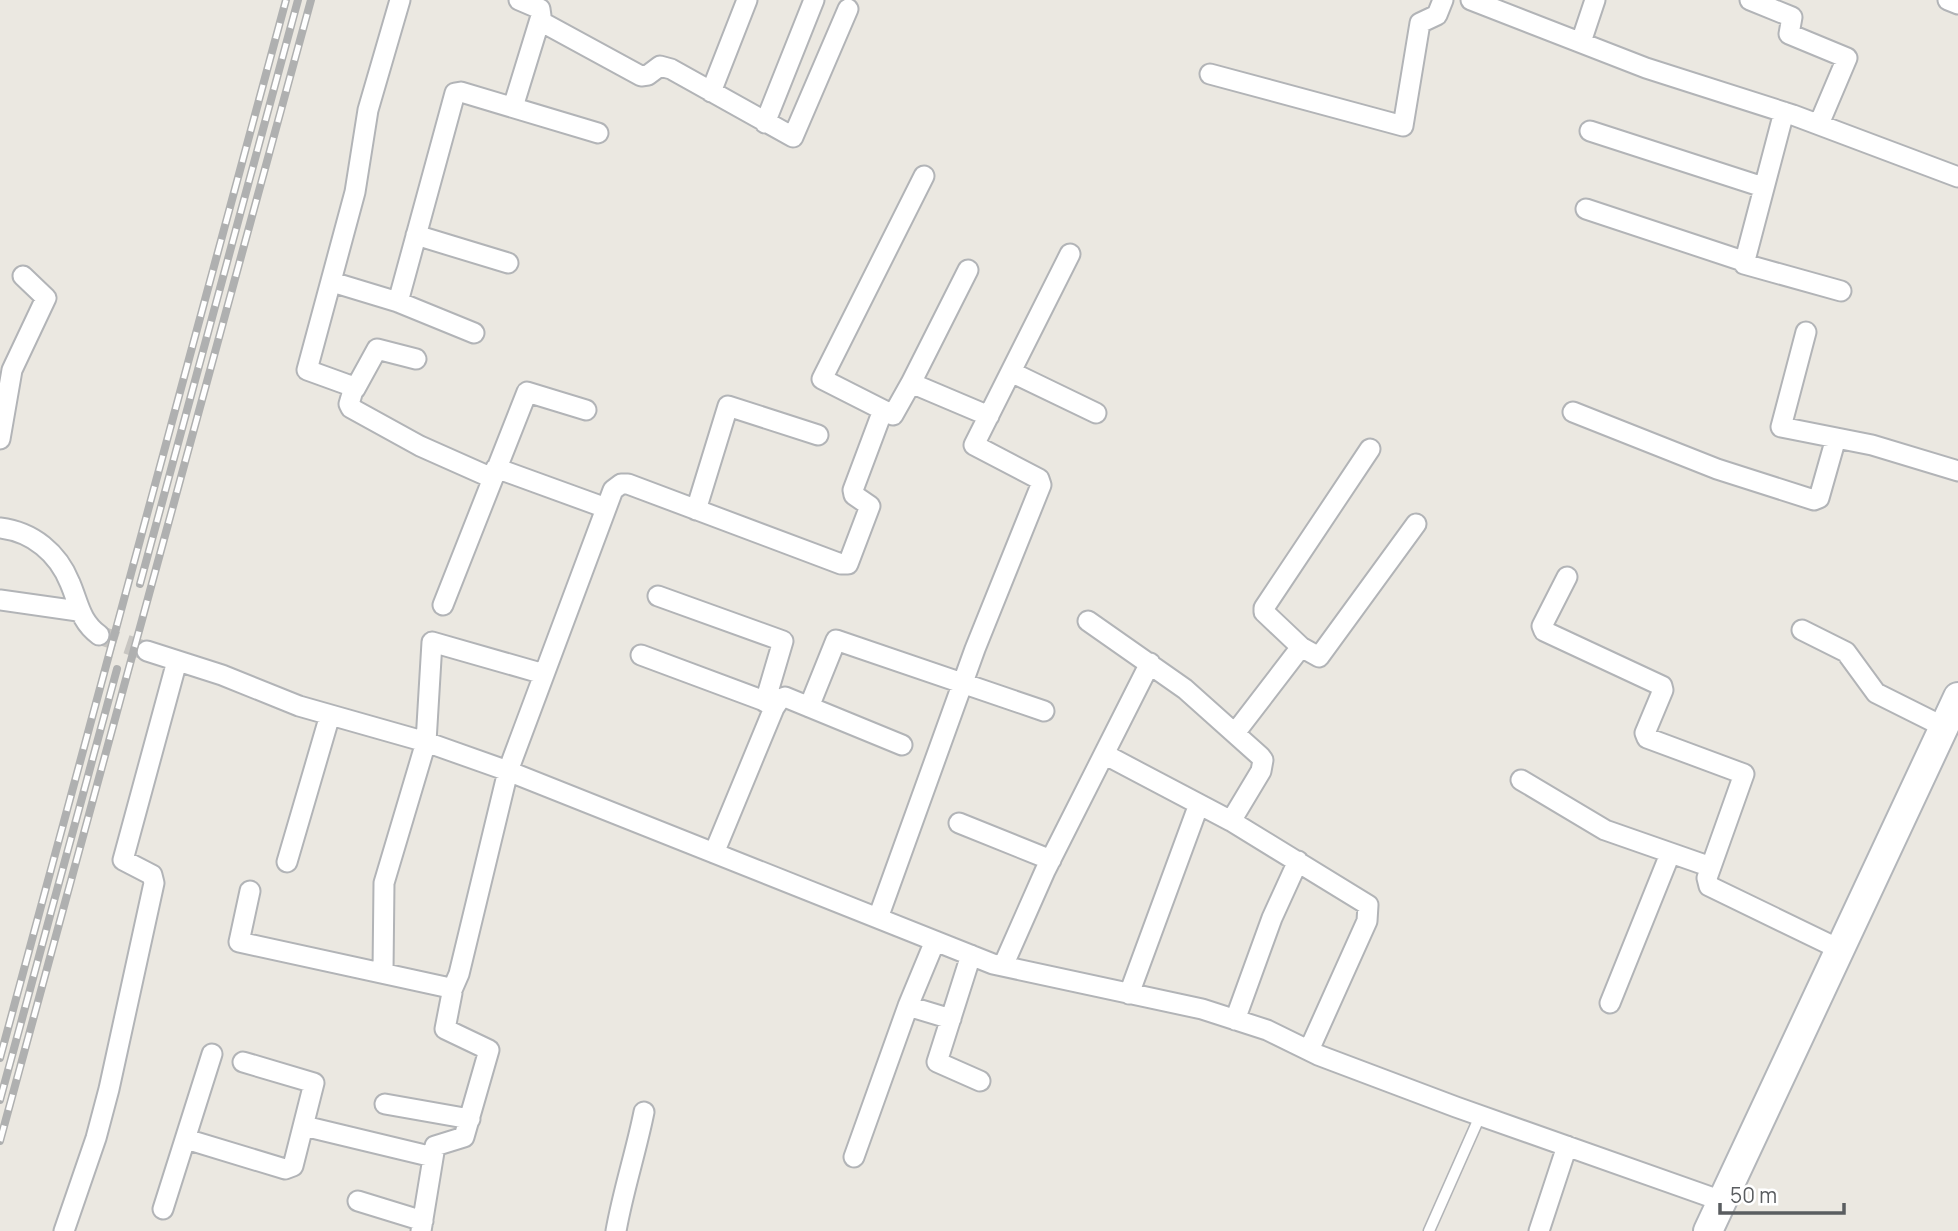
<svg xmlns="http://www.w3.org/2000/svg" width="1958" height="1231" font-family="Manrope,sans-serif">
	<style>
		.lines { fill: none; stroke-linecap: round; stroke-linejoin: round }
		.street-tunnel { stroke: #c7c5c1; stroke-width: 19; stroke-dasharray: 19 10; stroke-linecap: butt }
		.lane-casing { stroke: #b2b4b7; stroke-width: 13 }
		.street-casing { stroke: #b2b4b7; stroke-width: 23 }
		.secondary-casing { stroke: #b3b6ba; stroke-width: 32 }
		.lane { stroke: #fff; stroke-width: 10 }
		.street { stroke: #fff; stroke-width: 19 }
		.secondary { stroke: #fff; stroke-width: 28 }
		.rail-casing { stroke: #afb0b0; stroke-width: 8 }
		.rail { stroke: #fff; stroke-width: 5; stroke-dasharray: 16; stroke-linecap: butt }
	</style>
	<rect width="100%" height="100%" fill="#ebe8e1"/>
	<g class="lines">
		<path class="street-tunnel" d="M99 635 147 651"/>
		<defs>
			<path id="lane" d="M1429 1231 1480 1116"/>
			<path id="street" d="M400 0 368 110 355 192 307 370 354 387 349 404 351 408 420 446 492 478
				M1471 0 1646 68 1793 115 1958 177
				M1750 0 1792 17 1789 34 1847 58 1819 124
				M1948 0 1958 4
				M540 21 641 76 648 75 660 66 671 69 793 137 848 9
				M1581 42 1595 0
				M1210 74 1403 126 1420 23 1437 15 1443 0
				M711 92 747 0
				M513 107 541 16 540 9 519 0
				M1784 112 1744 264 1841 291
				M765 123 814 0
				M1590 131 1763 187
				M924 176 822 379 893 415 911 383 989 416
				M1586 209 1743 261
				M416 235 508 263
				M332 282 398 302 474 333
				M398 302 455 93 461 92 598 133
				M1806 332 1781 427 1872 445 1958 471
				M1011 372 1096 413
				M911 383 968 270
				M355 389 377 349 416 359
				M1573 412 1717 469 1814 500 1819 498 1836 438
				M0 439 12 370 46 298 23 276
				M496 468 606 508
				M696 510 728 406 818 435
				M0 528C33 532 58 553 70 583 79 604 80 621 99 635
				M1567 577 1542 626 1544 631 1662 686 1663 690 1645 733 1647 738 1744 774 1707 878 1709 886 1839 949
				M658 596 783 641 765 702
				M0 600 78 611
				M443 605 527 392 586 410
				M1088 621 1185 689 1260 756 1263 760 1261 771 1231 821
				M1802 630 1846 652 1876 693 1944 727
				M1301 647 1319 657 1416 524
				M147 651 222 675 299 706 426 742 508 771 993 964 1202 1009 1267 1030 1318 1055 1456 1107 1722 1201
				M641 655 770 703 774 708 714 853
				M809 707 836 640 1044 711
				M774 708 780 699 785 697 902 745
				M1235 733 1301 647 1264 612V608L1370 449
				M1104 754 1231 821 1368 905 1367 921 1309 1050
				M1521 780 1605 830 1711 867
				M959 823 1051 860
				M287 862 330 715
				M250 891 239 942 450 988 452 993 445 1029 489 1050 464 1137 435 1146 421 1231
				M878 918 975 649 1041 485 1039 479 974 445 1070 254
				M971 955 937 1062 980 1081
				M1003 966 1045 871 1150 663
				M383 971 384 883 426 742 432 642 544 674
				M452 990 459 974 508 771 613 490 621 484H628L841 564H848L870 506 854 495 853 490 883 410
				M1129 994 1199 804
				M1610 1003 1670 854
				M908 1006 951 1019
				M1235 1020 1272 918 1298 861
				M385 1104 470 1119
				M304 1126 433 1157
				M186 1139 285 1169 293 1166 314 1083 243 1062
				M854 1157 908 1006 935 941
				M358 1201 423 1221
				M163 1209 212 1054
				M64 1231 96 1138 109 1089 154 883 152 875 123 860 177 661
				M616 1231C623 1191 636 1152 644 1112
				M1539 1231 1567 1146"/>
			<path id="secondary" d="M1708 1231 1958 697"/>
		</defs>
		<use href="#lane" class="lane-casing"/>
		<use href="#street" class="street-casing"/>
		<use href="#secondary" class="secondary-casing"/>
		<use href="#lane" class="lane"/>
		<use href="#street" class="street"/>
		<use href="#secondary" class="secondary"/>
		<defs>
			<path id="rail" d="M140 584 298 0
				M0 1058 286 0
				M0 1100 117 669
				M0 1141 311 0"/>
		</defs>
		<use href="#rail" class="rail-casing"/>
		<use href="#rail" class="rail"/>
	</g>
	<path d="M1720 1203v10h124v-10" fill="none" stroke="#5a5d60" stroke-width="3.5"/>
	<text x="1730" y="1203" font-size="21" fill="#5a5d60" stroke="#ffffff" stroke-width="5" paint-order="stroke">50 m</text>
</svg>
